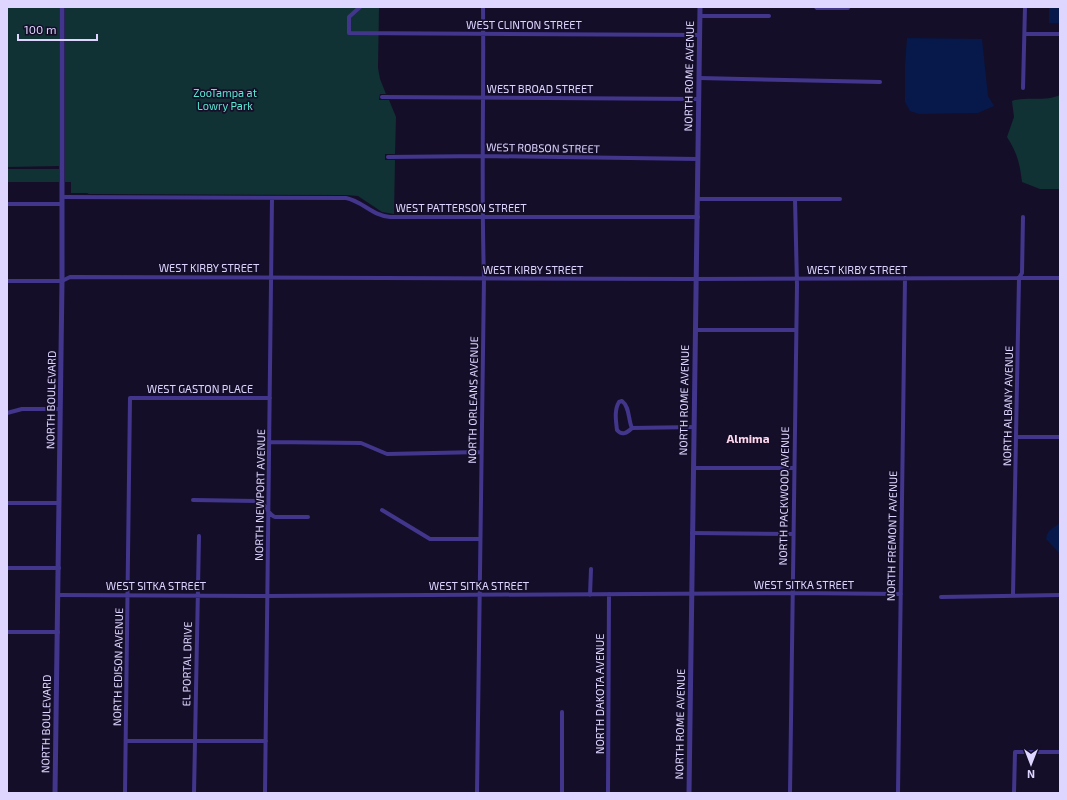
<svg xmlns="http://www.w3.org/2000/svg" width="1067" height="800" font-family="'Exo 2',sans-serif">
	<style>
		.green { fill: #113234 }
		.water { fill: #06194a }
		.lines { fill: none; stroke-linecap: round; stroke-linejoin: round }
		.minor { stroke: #41368c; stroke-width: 4 }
		.tertiary { stroke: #41368c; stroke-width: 5 }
		.labels { text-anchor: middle; stroke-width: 3.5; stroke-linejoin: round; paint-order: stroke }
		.street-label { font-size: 11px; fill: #dfd6ff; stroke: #150e29 }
		.park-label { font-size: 11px; fill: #59e9d2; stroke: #150e29 }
		.neighbourhood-label { font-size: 12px; font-weight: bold; fill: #ffd8ed; stroke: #150e29 }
	</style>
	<rect width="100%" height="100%" fill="#150e29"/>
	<path class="green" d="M7 7H59V166L7 167Z
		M65 7H379L378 68 380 79 386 94H380L379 100H389L396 117 395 154H385V160H395L394 214 382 212 358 196 346 195 89 194 87 193H71V182H65Z
		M1060 95V189H1040L1022 182C1020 164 1017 152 1007 137L1014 117 1012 101C1028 96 1045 102 1060 95Z
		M7 169H59V182H7Z"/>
	<path class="water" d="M1049 7H1060V23H1049Z
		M907 38 982 39 988 96 994 106 978 113 919 114 910 111 905 102V65Z
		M1060 523V554L1046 539C1047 530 1053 528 1060 523Z"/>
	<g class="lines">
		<path class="minor" d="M360 7 349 17V33L700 35
			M816 7 817 8H848
			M700 16H769
			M1025 34H1060
			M699 78 880 82
			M1023 88 1025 7
			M382 97 698 99
			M388 157 483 156 698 159
			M62 197 346 198C362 201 373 216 390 217H698
			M698 199H840
			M7 204H62
			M7 281H62L70 277 692 279 1060 278
			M696 330H796
			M622 401C630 407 628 420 632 428 627 433 622 436 617 430 616 421 614 410 619 402Z
			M7 413 22 409H60
			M632 428 694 427
			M1017 437H1060
			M270 442 361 443 387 454 481 452
			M693 468H794
			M193 500 260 501C266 506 268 514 275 517H308
			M7 503H59
			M382 510 430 539H480
			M692 533 793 534
			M7 568H59
			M58 595 268 596 792 593 901 594
			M590 595 591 569
			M1013 595 1019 278 1022 273 1023 217
			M941 597 1060 595
			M7 632H58
			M562 712V793
			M126 741H266
			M125 793 130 398H270
			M194 793 199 536
			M265 793 272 198
			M477 793 484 278C481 188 484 97 483 7
			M608 793 609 594
			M790 793 797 285 795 199
			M898 793 905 278
			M1014 793 1015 752H1060"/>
		<path class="tertiary" d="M55 793 62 281V7
			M689 793 700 7"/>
	</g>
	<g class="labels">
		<g class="street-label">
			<text x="524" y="29">WEST CLINTON STREET</text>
			<text transform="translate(689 76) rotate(-89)" y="4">NORTH ROME AVENUE</text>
			<text x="540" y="93">WEST BROAD STREET</text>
			<text transform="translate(543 148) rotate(1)" y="4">WEST ROBSON STREET</text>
			<text x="461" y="212">WEST PATTERSON STREET</text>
			<text x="209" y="272">WEST KIRBY STREET</text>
			<text x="533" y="274">WEST KIRBY STREET</text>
			<text x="857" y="274">WEST KIRBY STREET</text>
			<text x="200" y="393">WEST GASTON PLACE</text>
			<text transform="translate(51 400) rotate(-89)" y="4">NORTH BOULEVARD</text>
			<text transform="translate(473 400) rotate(-89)" y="4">NORTH ORLEANS AVENUE</text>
			<text transform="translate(684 400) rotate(-89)" y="4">NORTH ROME AVENUE</text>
			<text transform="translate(1008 406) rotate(-89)" y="4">NORTH ALBANY AVENUE</text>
			<text transform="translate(260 495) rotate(-89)" y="4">NORTH NEWPORT AVENUE</text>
			<text transform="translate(784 496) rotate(-89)" y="4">NORTH PACKWOOD AVENUE</text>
			<text transform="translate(892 536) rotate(-89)" y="4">NORTH FREMONT AVENUE</text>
			<text x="804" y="589">WEST SITKA STREET</text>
			<text x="156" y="590">WEST SITKA STREET</text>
			<text x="479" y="590">WEST SITKA STREET</text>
			<text transform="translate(187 664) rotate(-89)" y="4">EL PORTAL DRIVE</text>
			<text transform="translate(118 667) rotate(-89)" y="4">NORTH EDISON AVENUE</text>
			<text transform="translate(600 694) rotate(-90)" y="4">NORTH DAKOTA AVENUE</text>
			<text transform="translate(46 724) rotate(-89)" y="4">NORTH BOULEVARD</text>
			<text transform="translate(680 724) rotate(-89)" y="4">NORTH ROME AVENUE</text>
		</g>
		<g class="park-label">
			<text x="225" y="97">ZooTampa at<tspan x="225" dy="13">Lowry Park</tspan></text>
		</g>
		<g class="neighbourhood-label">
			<text x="748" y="443">Almima</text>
		</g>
	</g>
	<rect width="1067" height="800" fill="none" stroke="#dfd6ff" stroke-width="16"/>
	<g transform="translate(1031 764) rotate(180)" stroke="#150e29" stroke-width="3" paint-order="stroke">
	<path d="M0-3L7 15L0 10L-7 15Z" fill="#dfd6ff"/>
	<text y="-6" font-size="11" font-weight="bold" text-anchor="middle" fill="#dfd6ff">N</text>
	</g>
	<path d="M18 34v6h79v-6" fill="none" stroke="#dfd6ff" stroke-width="2"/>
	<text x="24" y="34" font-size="12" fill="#dfd6ff" stroke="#150e29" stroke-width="3" paint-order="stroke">100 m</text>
</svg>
